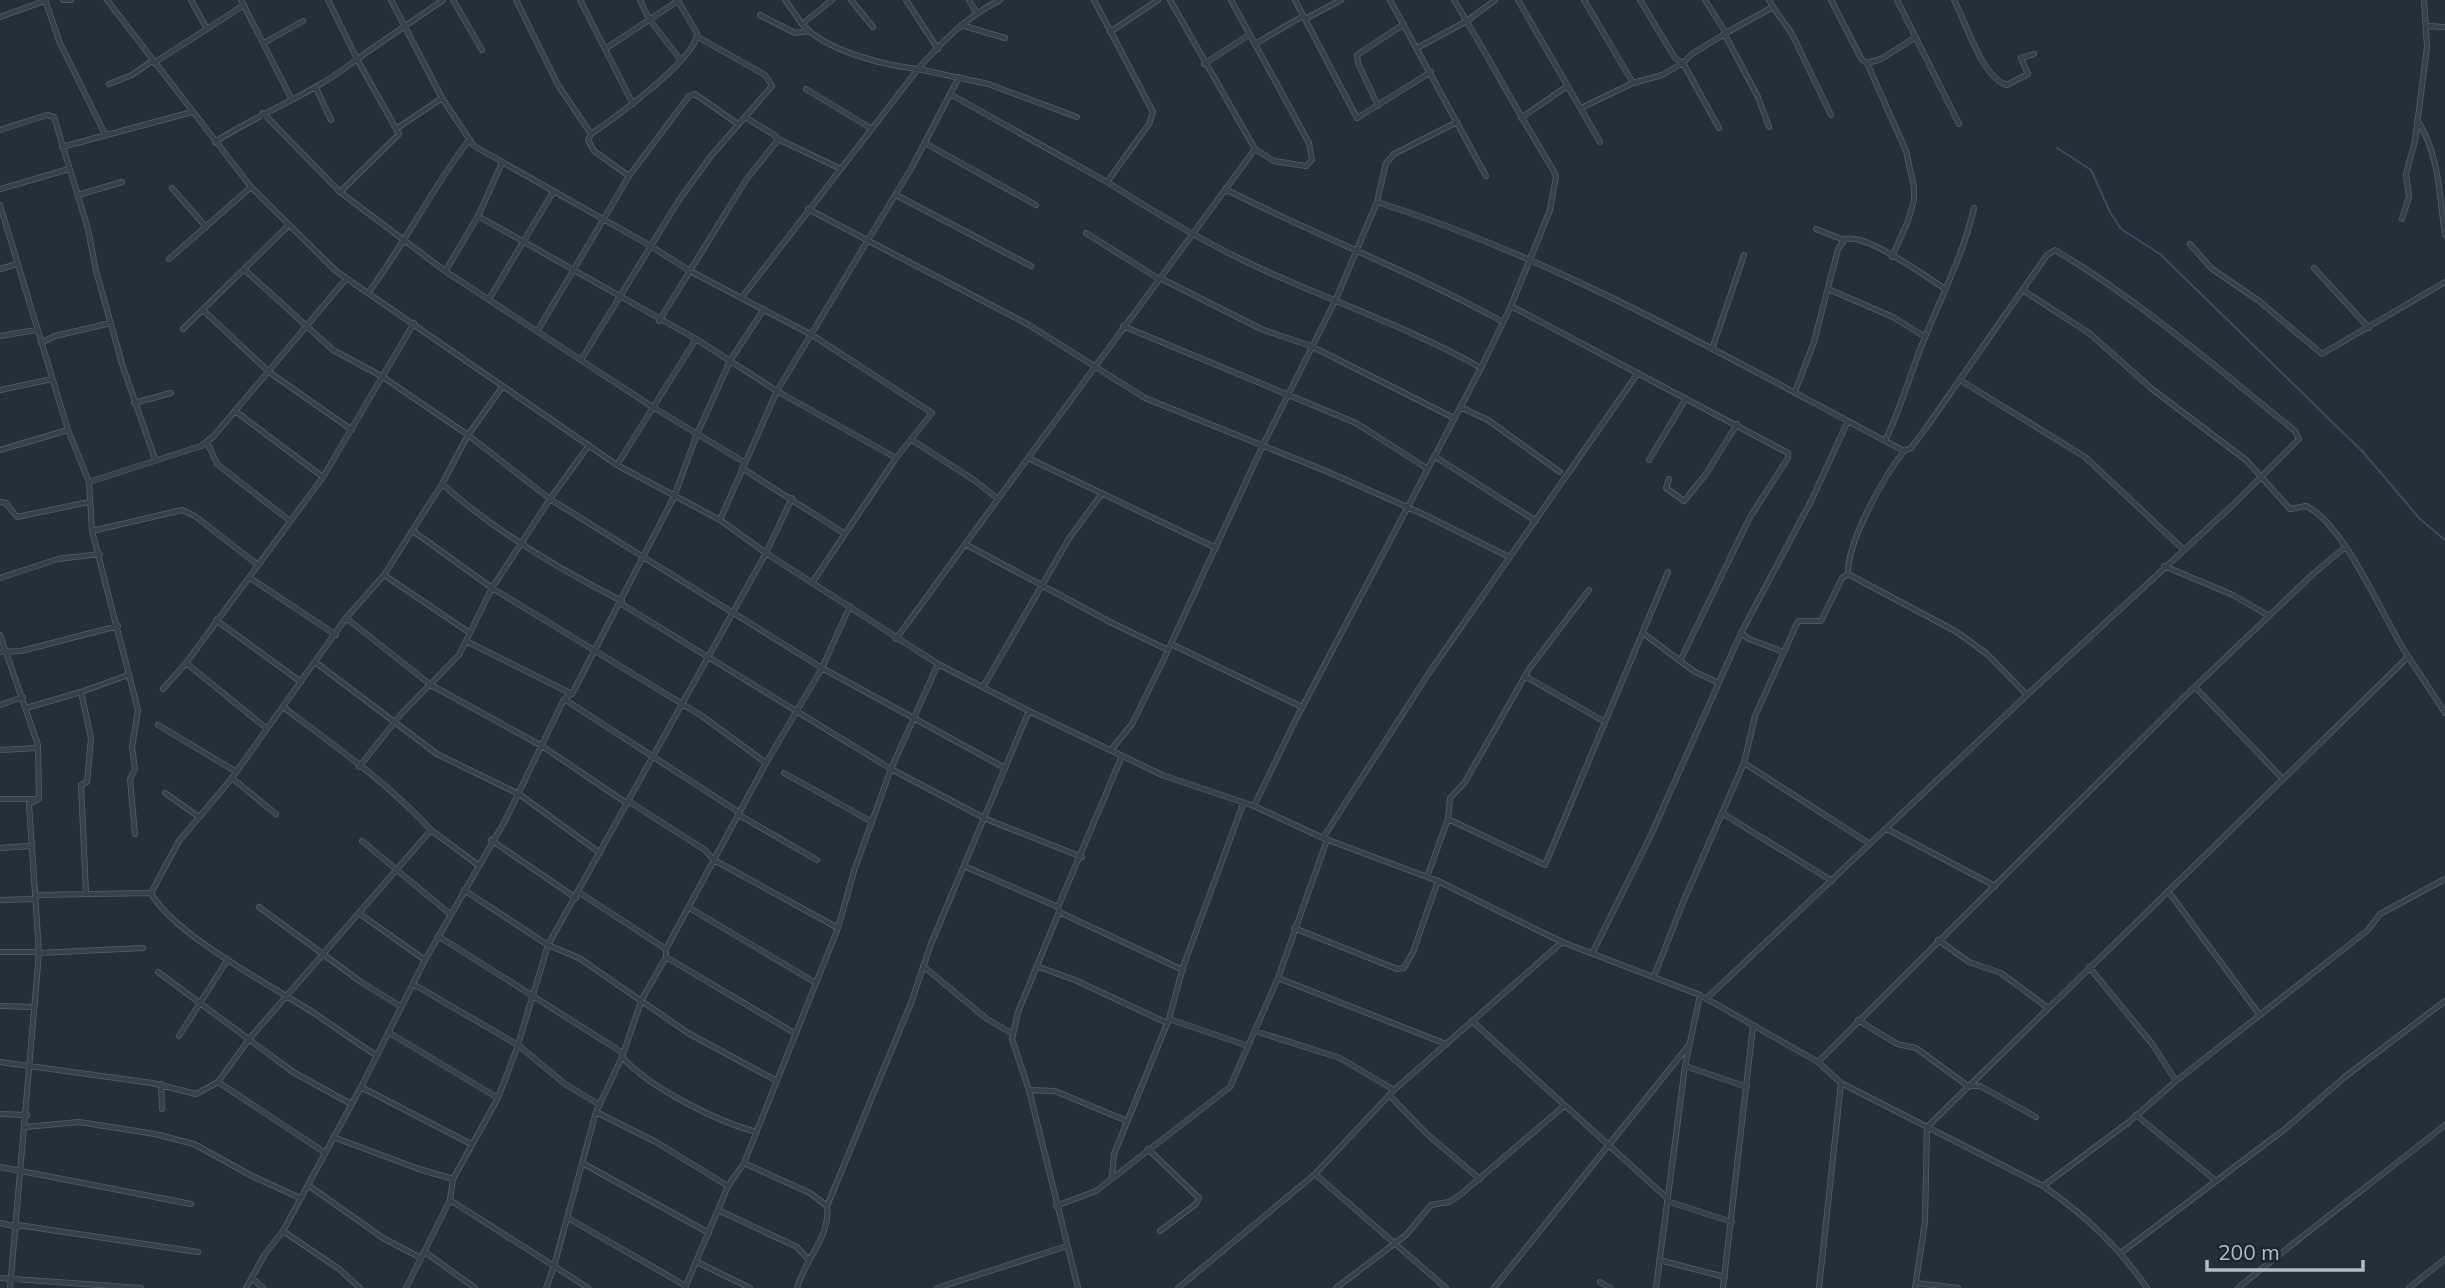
<svg xmlns="http://www.w3.org/2000/svg" width="2445" height="1288" font-family="Mulish,sans-serif">
	<style>
		.lines { fill: none; stroke-linecap: round; stroke-linejoin: round }
		.stream { stroke: #384d5f; stroke-width: 2 }
		.street-casing { stroke: #555f67; stroke-width: 6 }
		.street { stroke: #374149; stroke-width: 4.5 }
	</style>
	<rect width="100%" height="100%" fill="#242f39"/>
	<g class="lines">
		<path class="stream" d="M2057 148 2091 170 2110 212 2121 229 2160 254 2363 452 2420 519 2445 540"/>
		<defs>
			<path id="street" d="M45 0 60 43 105 134
				M63 0H71
				M107 0 251 187 336 271 617 465 720 520 766 553 938 664 1029 711 1162 775 1254 806 1323 838 1438 881 1562 942 1700 995 1818 1062 1841 1083 2043 1186C2086 1216 2117 1245 2147 1288
				M191 0 207 29
				M241 0 291 98
				M328 0 357 59 443 0
				M391 0 442 98 474 146 649 245 690 271 812 335 932 413 896 458 812 583
				M453 0 482 50
				M516 0 558 85 591 134
				M580 0 605 49 679 0
				M640 0 649 19 680 59
				M785 0 802 24 832 0
				M851 0 873 27
				M906 0 938 49
				M969 0 976 12
				M1094 0 1153 112 1149 124 1107 182C1159 215 1210 246 1266 271 1339 304 1412 329 1481 368
				M1170 0 1255 149
				M1295 0 1357 118 1431 72
				M1390 0 1486 176
				M1518 0 1600 142
				M1705 0 1726 33 1692 54 1683 63 1719 128
				M1831 0 1862 60 1867 63 1906 151 1914 187V200L1908 221 1892 257
				M1897 0 1959 124
				M1954 0C1966 22 1982 78 2007 85L2028 74 2021 58 2034 54
				M1773 7 1792 34 1831 115
				M760 15 795 33 808 31
				M0 17 45 1
				M1305 19 1341 0
				M802 24C826 51 883 65 918 69 943 41 966 17 1000 0
				M961 25 1005 38
				M2426 26 2445 27
				M1110 32 1158 0
				M1726 33 1773 7 1769 0
				M1725 35 1758 97 1769 127
				M264 43 303 21
				M1255 44 1303 16
				M1417 48 1467 21 1495 0
				M605 49 633 104
				M154 63 244 5
				M1867 63 1881 59 1916 37
				M1204 64 1249 35
				M1633 83 1662 75 1683 63 1675 58 1640 0
				M109 84 132 75 152 61
				M316 88 331 120
				M806 89 872 129
				M950 94 1107 182
				M1378 106 1358 63 1357 55 1404 24
				M1581 108 1633 83 1584 0
				M263 113 340 192
				M1521 118 1566 87
				M2417 120C2440 155 2439 196 2445 235
				M396 129 442 98
				M0 130 47 115 54 117 88 229 96 271 123 367 155 459
				M778 139 841 169
				M215 142C261 112 314 94 357 59L399 134 340 192 445 271 651 406 744 462
				M925 143 1036 205
				M62 147 192 112
				M629 176 594 151 588 140 591 134C613 119 698 58 697 33L678 1
				M172 188 206 227
				M0 189 69 169
				M1225 189C1317 236 1413 272 1503 322
				M78 195 122 182
				M896 195 1031 266
				M1377 202C1563 261 1732 360 1904 451L1911 448 1926 428 2047 255 2055 250C2141 301 2218 369 2295 431L2299 439 2234 504 2027 695 1987 654 1957 632 1848 574C1847 542 1884 476 1904 451
				M0 205 68 430 89 482 92 531 138 710 132 747 135 769 130 779 135 834
				M808 209 1029 325 1145 398 1326 471 1425 515 1509 557
				M478 216 696 339 777 391 896 458
				M2402 219 2409 197 2406 174 2415 141 2427 47 2424 0
				M1816 229 1844 240
				M1086 233 1159 279
				M2190 244 2211 268 2259 301 2322 354 2445 282
				M169 259 251 187
				M2314 268 2369 328
				M0 269 17 264
				M245 270 333 350 383 377 468 435 550 499 589 445
				M446 270 478 216 502 163
				M1160 278 1261 329 1311 346 1454 418
				M1828 289 1893 317 1925 337
				M2024 291 2089 333 2152 389 2246 460 2290 509 2306 506C2346 525 2384 621 2409 658 2421 676 2433 694 2445 713
				M368 293C405 244 431 189 469 140
				M742 297 918 69 988 84 1077 117
				M489 299 553 192
				M1511 306 1788 453V458L1750 517 1680 661 1643 633
				M203 310 269 372 352 430
				M659 321 746 180 777 141 776 136 745 117
				M1123 326 1356 423 1428 469
				M183 329 288 226
				M538 330 629 176 689 96 695 94 738 124
				M0 336 36 330
				M41 343 55 336 111 323
				M1712 349 1744 255
				M581 360 679 200 711 156 772 86 765 75 698 37
				M1960 380 2085 457 2183 549
				M0 390 52 379
				M1795 392 1814 342 1838 249 1845 239C1868 234 1925 276 1945 289
				M134 403 171 393
				M1460 407 1488 420 1560 472
				M235 411 323 477
				M912 440 974 480 998 499 1255 149 1274 161 1306 166 1312 160 1309 143 1231 0
				M1885 441C1902 406 1911 370 1926 335 1943 293 1964 252 1974 208
				M207 442 217 464 290 521
				M0 450 68 430
				M1434 456 1536 521
				M1028 458 1216 548
				M1649 460 1685 400
				M617 465 696 339
				M742 468 845 534
				M1669 479 1666 488 1684 501 1706 474 1737 424
				M89 482 201 446 213 437 346 279
				M442 484C495 531 558 569 622 601
				M0 502 6 503 17 517 89 502
				M720 520 777 391 912 167 959 77
				M92 531 182 510 195 516 258 565
				M413 531 492 588 702 716 766 763
				M965 544 1112 623 1168 650
				M2164 566 2233 595 2269 616
				M384 575 470 633
				M0 578 58 559 100 554
				M250 578 336 635
				M620 603 891 769 986 819 1082 857
				M346 618 431 685 542 746 625 802
				M216 620 301 682
				M1741 633 1749 639 1781 651
				M0 635 38 745 39 799 29 804 39 953 10 1288
				M896 639 998 499
				M466 641 572 694
				M1171 644 1302 707
				M0 652 21 651 118 626
				M1680 661 1695 672 1719 683
				M315 662 437 754 519 794 600 853
				M1525 676 1605 722
				M983 687 1070 537 1101 495
				M2195 687 2283 779
				M163 689 186 663
				M81 692 128 675
				M564 699 740 813
				M0 705 23 697
				M283 707C334 745 388 783 431 830
				M26 708 81 692 91 738 87 782 81 785 86 893
				M158 725 235 771
				M266 728 186 663 323 477 414 323
				M0 750 37 748
				M1111 750 1132 724 1162 663 1263 445 1336 299 1377 202 1386 163 1394 154 1457 122
				M1744 763 1755 716 1798 621H1821L1842 578 1848 574
				M359 767 401 714 459 655 492 588 550 499 822 668 850 606
				M784 773 872 822
				M232 778 276 814
				M165 793 199 817
				M0 799H38
				M628 801 705 850 714 860 838 928
				M1254 806 1296 719 1481 368 1511 306 1550 210 1556 176 1552 168C1518 113 1488 56 1454 0
				M1722 813 1832 881
				M739 815 817 860
				M1448 819 1545 865 1668 572
				M1887 829 1995 886
				M1323 838 1429 673 1638 373
				M491 840 576 898
				M362 841 450 914
				M0 848 30 846
				M964 866 1058 907
				M1427 877 1448 819 1450 798 1465 782 1529 669 1589 590
				M464 890 548 945 579 958 688 1033 777 1081
				M2168 891 2259 1014
				M580 893 666 949
				M35 895 151 893
				M0 900 35 899
				M259 907 361 982 400 1006
				M688 907 816 983
				M1059 912 1183 970
				M360 914 425 960
				M1294 928 1397 969 1404 968 1413 952 1438 881
				M438 936 623 1053
				M1938 940 1969 962 2001 973 2048 1008
				M0 952H39
				M1593 952 1650 837 1741 633 1811 501 1847 423
				M39 953 143 948
				M666 957 796 1034
				M923 966 987 1019 1013 1034
				M1036 966 1075 980 1167 1023
				M2089 967 2153 1045 2176 1081
				M158 972 293 1072 351 1104
				M1654 976 1684 900 1744 763 1870 844
				M1278 978 1446 1044
				M413 984 518 1045 565 1084 600 1105
				M1706 999 2027 695
				M0 1006 34 1007
				M1169 1019 1248 1046
				M1858 1020 1897 1044 1916 1048 1968 1086H1980L2036 1117
				M1472 1021 1667 1198
				M1255 1031 1340 1058 1394 1090
				M388 1032 498 1098
				M179 1036 228 959
				M376 1055C355 1042 335 1027 314 1013 272 986 174 935 151 893L179 841 232 778 346 618 384 575 442 484 468 435 503 386
				M622 1057C650 1088 716 1121 756 1132
				M0 1062 152 1083 196 1094 218 1082 324 1152
				M1818 1062 2182 699 2313 574 2344 548
				M1685 1066 1747 1087
				M218 1082 250 1038 431 830 478 865
				M161 1084 162 1109
				M361 1087 471 1144
				M1029 1090 1055 1091 1127 1121
				M1389 1095 1428 1135 1480 1179
				M596 1112 656 1142 728 1186
				M0 1114 27 1115
				M2136 1115 2215 1180
				M26 1127 79 1122 155 1134 194 1144 252 1176 300 1198
				M333 1137 419 1169 453 1179
				M1148 1149 1199 1198 1196 1204 1160 1231
				M744 1163 810 1193 827 1206C831 1236 805 1259 797 1288
				M584 1164 709 1233
				M0 1167 191 1204
				M1315 1174 1446 1288
				M1112 1176 1114 1154 1169 1019 1183 967 1243 804
				M308 1185 383 1238 421 1258
				M2043 1186 2129 1122 2176 1081 2368 930 2380 914 2445 879
				M450 1200 554 1266 546 1288
				M1667 1201 1732 1222
				M827 1206 911 1003 931 944 1029 711
				M1056 1206 1096 1191 1230 1087 1278 978 1327 840
				M718 1210 797 1247 808 1259
				M568 1218 686 1286
				M0 1223 18 1227
				M18 1225 198 1252
				M283 1231 339 1269 360 1288
				M425 1252 475 1288
				M2122 1252 2285 1129 2346 1076 2445 1001
				M1659 1260 1725 1277
				M697 1262 750 1288
				M0 1278 141 1288
				M253 1279 263 1288
				M1600 1282 1610 1288
				M1916 1283 1958 1288
				M246 1288 265 1254 283 1231 361 1087 425 960 506 819 564 699 572 694 674 497 697 434 731 359 764 309
				M406 1288 450 1200 453 1179 498 1098 518 1045 548 945 766 553 792 498
				M588 1288 554 1266 596 1112 622 1057 642 999 666 957V949L766 763 822 668 1005 768
				M685 1288 728 1186 744 1163 838 928 854 871 891 769 938 664
				M937 1288 1067 1246
				M1078 1288 1029 1090 1012 1039 1018 1012 1059 912 1058 907 1122 756
				M1178 1288 1315 1174 1394 1090 1562 942
				M1336 1288 1406 1235 1431 1205 1449 1202 1460 1195 1564 1106
				M1494 1288 1689 1045
				M1656 1288 1685 1066 1700 995
				M1723 1288 1753 1026
				M1819 1288 1841 1083
				M1915 1288 1925 1222 1927 1127 2408 657
				M2238 1288C2306 1232 2376 1180 2445 1125
				M2409 1288 2445 1259"/>
		</defs>
		<use href="#street" class="street-casing"/>
		<use href="#street" class="street"/>
	</g>
	<path d="M2207 1260v10h156v-10" fill="none" stroke="#b2bcc5" stroke-width="3.5"/>
	<text x="2218" y="1260" font-size="21" fill="#b2bcc5" stroke="#1c262e" stroke-width="5" paint-order="stroke">200 m</text>
</svg>
